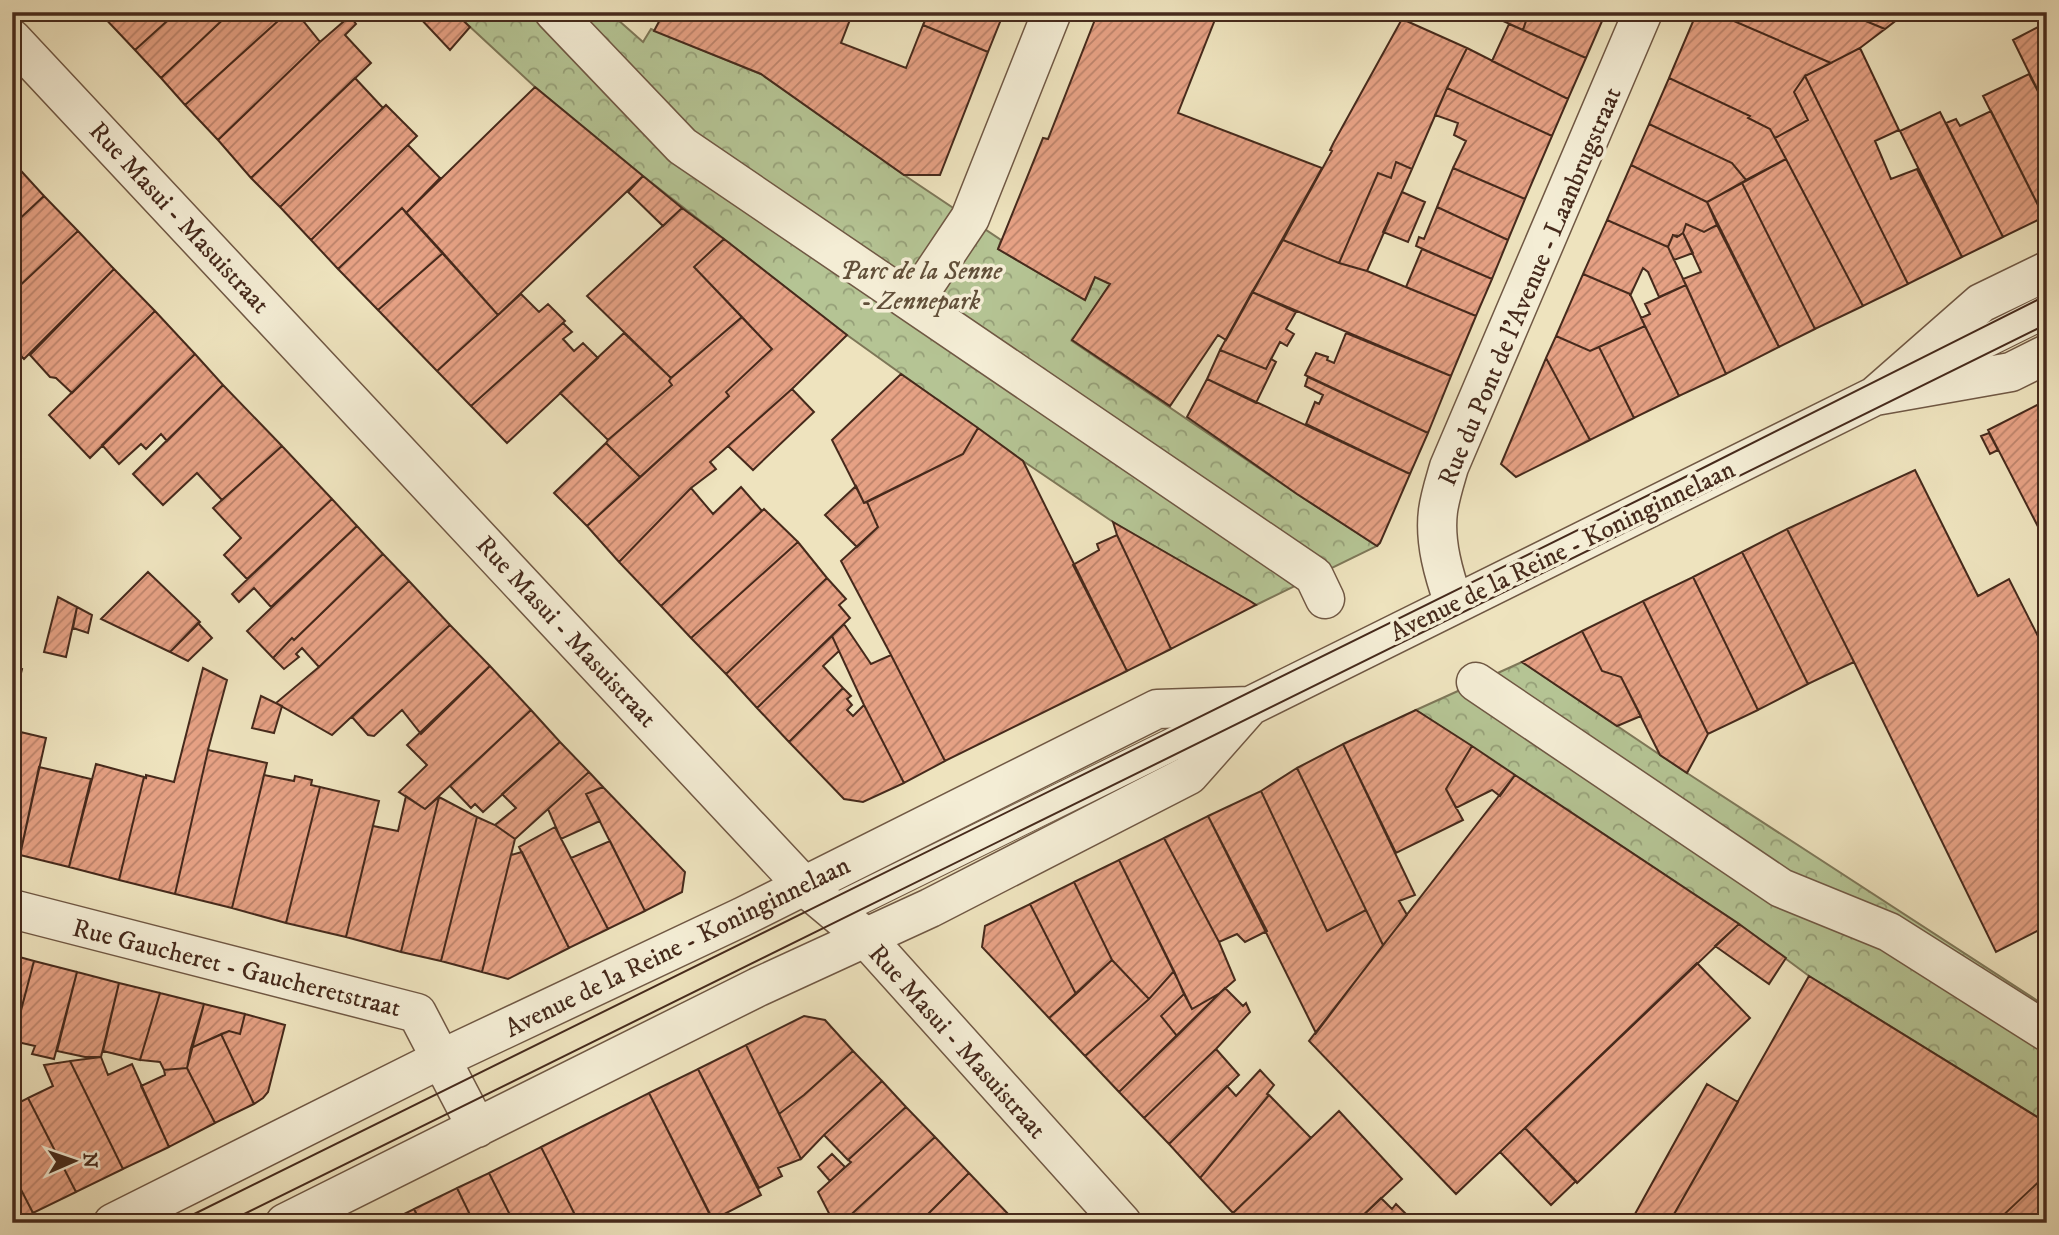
<svg xmlns="http://www.w3.org/2000/svg" width="2059" height="1235" font-family="'IM FELL DW Pica',serif">
	<style>
		.park { fill: url(#park-crowns); stroke: #7e7758; stroke-width: 2 }
		.building { fill: url(#building-hatch); stroke: #462a1c; stroke-width: 2 }
		.lines { fill: none; stroke-linecap: round; stroke-linejoin: round }
		.lane-casing { stroke: #705844; stroke-width: 34 }
		.street-casing { stroke: #705844; stroke-width: 41 }
		.lane { stroke: #f4edd5; stroke-width: 32 }
		.street { stroke: #f4edd5; stroke-width: 38 }
		.tram { stroke: #462a1c; stroke-width: 2 }
		.labels { text-anchor: middle; stroke-width: 7; stroke-linejoin: round; paint-order: stroke }
		.street-label { font-size: 26px; fill: #462a1c; stroke: #f4edd5 }
		.park-label { font-size: 26px; font-style: italic; fill: #62503a; stroke: #f4edd5 }
	</style>
	<defs>
		<pattern id="park-crowns" width="20" height="18" patternUnits="userSpaceOnUse" patternTransform="scale(1.75)"><rect width="20" height="18" fill="#b5c494"/><path d="M2 6a3 3 0 1 1 6 0M12 15a3 3 0 1 1 6 0" fill="none" stroke="#959f78"/></pattern>
		<pattern id="building-hatch" width="6" height="6" patternUnits="userSpaceOnUse" patternTransform="scale(1.75)"><rect width="6" height="6" fill="#e6a184"/><path d="M-1 1l2-2M0 6l6-6M5 7l2-2" fill="none" stroke="#bc836b"/></pattern>
	</defs>
	<rect width="100%" height="100%" fill="#eee3be"/>
	<filter id="stains"><feTurbulence type="fractalNoise" baseFrequency=".00286" numOctaves="4"/><feColorMatrix values="0 0 0 0 .2 0 0 0 0 .09 0 0 0 0 .02 0 0 0 .5 -.17"/></filter>
	<radialGradient id="worn" r=".72"><stop offset=".6" stop-color="#630" stop-opacity="0"/><stop offset="1" stop-color="#630" stop-opacity=".3"/></radialGradient>
	<path class="park" d="M454 12H609L643 42 651 29 761 74 904 175 1001 240 998 249 1085 300 1095 277 1110 284 1072 341 1297 494 1377 546 1256 605 1113 522 1023 461 847 335 643 176 535 87Z
		M1522 662 1687 773 2047 1007V1123L1809 976 1739 924 1416 710Z"/>
	<path class="building" d="M99 12H177L135 50Z
		M177 12H231L161 78 135 50Z
		M231 12H288L185 105 161 78Z
		M288 12H296L320 42 218 140 185 105Z
		M422 12H454L470 27 450 50 418 16Z
		M664 12H853L841 43 906 68 923 25 988 52 940 175H904L761 74 654 31Z
		M929 12H1004L988 52 923 25Z
		M1098 12H1218L1178 113 1322 168 1226 340 1218 335 1170 406 1072 340 1110 284 1095 277 1085 300 998 249 1043 138 1048 139Z
		M1483 12H1529L1523 30Z
		M1529 12H1606L1586 58 1523 30Z
		M1697 12H1713L1831 63 1805 76 1794 92 1808 120 1775 138 1770 129 1748 118 1750 116 1669 78Z
		M1713 12H1844L1885 29 1860 48 1831 63Z
		M1844 12H1907L1885 29Z
		M350 16 356 24 345 35 371 63 251 178 218 140 320 42Z
		M1402 19 1467 48 1447 88 1412 169 1396 162 1391 178 1378 173 1339 263 1283 240 1332 151 1330 150 1334 142Z
		M1509 24 1586 58 1568 99 1492 61Z
		M2038 27 2047 46V109L2013 40Z
		M1467 48 1568 99 1552 136 1447 88Z
		M1860 48 1899 130 1875 141 1891 179 1917 169 1962 257 1908 284 1805 76Z
		M2029 74 2047 109V215L2044 217 1983 96Z
		M1805 76 1908 284 1863 306 1775 138 1808 120 1794 92Z
		M355 78 383 108 280 207 251 178Z
		M1669 78 1750 116 1748 118 1770 129 1786 159 1746 180 1732 163 1649 124Z
		M535 87 643 176 498 315 406 213Z
		M1447 88 1552 136 1525 199 1453 168 1466 141 1454 135 1458 123 1435 115Z
		M386 105 417 136 311 240 280 207Z
		M1991 111 2044 217 2003 237 1946 123 1956 119 1960 126Z
		M1940 112 2003 237 1962 257 1900 131Z
		M1649 124 1732 163 1746 180 1707 202 1631 165Z
		M408 145 440 178 406 213 402 208 338 269 311 240Z
		M1786 159 1863 306 1815 329 1742 183Z
		M12 161 44 196 12 226Z
		M1396 162 1412 169 1367 271 1339 263 1378 173 1391 178Z
		M1631 165 1707 202 1717 225 1704 232 1686 224 1683 233 1679 236 1673 235 1668 247 1607 220Z
		M1453 168 1525 199 1508 240 1437 207Z
		M643 176 682 208 663 226 628 192Z
		M1742 183 1815 329 1779 347 1707 202Z
		M1402 192 1425 202 1408 242 1383 232Z
		M44 196 78 231 12 293V226Z
		M1437 207 1508 240 1492 279 1416 246 1419 237 1424 239Z
		M402 208 443 253 378 310 338 269Z
		M682 208 724 239 694 267 742 317 671 378 587 296Z
		M1607 220 1668 247 1686 285 1659 297 1648 272 1643 268 1630 296V294L1583 274Z
		M1686 224 1704 232 1717 225 1779 347 1726 374 1683 279 1701 272 1683 233Z
		M78 231 114 269 24 359 12 347V293Z
		M1683 233 1693 253 1674 260 1668 247 1673 235 1677 237Z
		M724 239 847 335 792 389 710 462 716 469 691 488 619 562 587 526 729 396 726 392 772 349 694 267Z
		M1283 240 1339 263 1367 271 1476 316 1451 376 1252 292Z
		M1422 249 1492 279 1476 316 1406 287Z
		M443 253 498 315 437 371 378 310Z
		M114 269 155 311 72 393 56 378 50 377 30 355Z
		M1583 274 1630 294 1645 326 1590 351 1556 336Z
		M1686 285 1726 374 1679 396 1641 318 1650 314 1645 304Z
		M1252 292 1296 312 1286 329 1294 334 1287 346 1280 342 1266 369 1220 350Z
		M521 294 539 312 548 304 565 321 471 406 437 371Z
		M155 311 195 354 90 458 49 415Z
		M742 317 772 349 726 392 729 396 640 477 606 443 608 440 672 385 669 381 671 378Z
		M563 323 572 332 563 339 574 351 583 343 598 358 507 443 471 406Z
		M1645 326 1679 396 1634 418 1599 347Z
		M624 333 671 378 669 381 672 385 608 440 560 393Z
		M1346 333 1451 376 1428 433 1305 375 1316 353 1328 357 1327 360 1334 363Z
		M1556 336 1590 351 1599 347 1634 418 1590 440 1546 358Z
		M1220 350 1266 369 1271 359 1276 362 1256 403 1207 379Z
		M195 354 223 385 167 441 161 434 146 449 141 444 119 464 102 445Z
		M1546 358 1590 440 1516 477 1501 464Z
		M901 374 978 428 963 454 864 503 832 440Z
		M1308 377 1428 433 1410 474 1306 424 1315 402 1319 404 1323 395 1305 386Z
		M1207 379 1410 474 1380 543 1377 546 1297 494 1187 417Z
		M223 385 282 446 222 500 197 473 163 505 133 474Z
		M792 389 814 412 753 470 728 446Z
		M2047 400V544L1988 430Z
		M978 428 1023 461 1127 671 945 761 891 655 841 561 878 527 867 502 963 454Z
		M1989 433 1998 450 1990 454 1981 436Z
		M606 443 640 477 587 526 554 493Z
		M282 446 332 499 247 579 224 555 241 538 213 508Z
		M1915 470 1978 596 2009 579 2047 654V926L1996 952 1854 662 1787 529Z
		M856 486 864 503 867 502 878 527 857 547 825 515Z
		M741 487 762 511 661 606 619 562 691 488 713 514Z
		M332 499 357 526 271 607 254 588 239 602 232 594Z
		M764 509 798 542 691 638 661 606Z
		M1113 522 1250 601 1256 605 1171 649 1117 535Z
		M357 526 383 554 294 640 292 638 273 658 247 631Z
		M1787 529 1854 662 1808 684 1742 552Z
		M1117 535 1171 649 1127 671 1073 565 1099 550 1097 544Z
		M798 542 827 578 726 674 691 638Z
		M12 544 20 552 12 561Z
		M1742 552 1808 684 1758 710 1693 577Z
		M383 554 409 581 319 667 302 648 296 654 299 657 284 669 273 658 292 638 294 640Z
		M148 572 200 622 170 652 101 619Z
		M1693 577 1758 710 1708 734 1643 601Z
		M827 578 846 599 839 605 850 618 757 708 726 674Z
		M409 581 450 625 332 735 276 703 319 667Z
		M58 597 77 607 66 657 44 652Z
		M1643 601 1708 734 1687 773 1660 755 1621 677 1602 671 1582 631Z
		M77 607 92 615 88 633 73 628Z
		M198 623 212 638 188 661 170 652Z
		M844 624 871 664 891 655 945 761 904 783 864 705 832 636Z
		M450 625 490 666 421 734 402 710 374 736 368 735 352 717Z
		M1582 631 1602 671 1621 677 1641 716 1617 726 1522 662Z
		M832 636 839 651 823 666 843 688 789 742 757 708Z
		M490 666 531 710 425 809 399 792 427 765 407 745Z
		M12 667 22 669 15 698H12Z
		M203 668 227 680 208 750 175 894 119 880 144 777 146 778V775L174 782Z
		M843 688 851 696 847 699 852 705 847 710 853 716 864 705 904 783 863 802 844 799 789 742Z
		M261 696 282 706 274 733 252 728Z
		M531 710 560 742 483 812 475 804 471 808 450 786Z
		M1416 710 1472 746 1446 789 1463 820 1396 853 1343 744Z
		M12 730 46 738 20 855 12 853Z
		M560 742 589 772 515 839 495 825 516 808 502 794Z
		M1343 744 1415 895 1399 901 1407 915 1383 945 1297 768Z
		M1472 746 1515 775 1500 796 1492 790 1456 808 1446 789Z
		M208 750 267 763 232 908 175 894Z
		M96 764 144 777 119 880 69 867Z
		M39 767 91 779 69 867 20 855Z
		M1297 768 1366 910 1327 931 1261 791Z
		M589 772 603 787 586 794 600 821 561 839 548 809Z
		M264 775 294 781 295 776 312 780 311 785 320 787 286 923 232 908Z
		M1515 775 1739 924 1456 1194 1309 1041Z
		M320 787 379 801 346 937 286 923Z
		M603 787 685 872 682 892 645 911 586 794Z
		M1261 791 1327 931 1366 910 1383 945 1316 1033 1208 816Z
		M406 796 425 809 439 797 401 952 346 937 373 826 398 831Z
		M439 797 477 817 441 961 401 952Z
		M1208 816 1267 931 1245 942 1237 934 1219 942 1164 838Z
		M477 817 495 825 515 839 482 972 441 961Z
		M555 827 608 929 569 948 519 847Z
		M1164 838 1219 942 1235 980 1220 993 1192 1009 1119 860Z
		M610 841 645 911 608 929 571 858Z
		M522 852 569 948 508 979 482 972 511 855Z
		M1119 860 1174 971 1149 999 1112 960 1074 882Z
		M1074 882 1112 960 1076 994 1030 904Z
		M1030 904 1076 994 1049 1018 982 947 985 926Z
		M1739 924 1786 958 1769 984 1715 946Z
		M12 955 34 961 12 1044Z
		M1112 960 1149 999 1085 1056 1049 1018Z
		M34 961 77 972 54 1059 32 1054 35 1046 13 1041Z
		M1697 963 1750 1018 1577 1183 1525 1128Z
		M1174 971 1184 994 1161 1016 1177 1036 1119 1092 1085 1056 1149 999Z
		M77 972 119 983 101 1057H85L57 1051Z
		M1809 976 2047 1123V1174L1995 1223H1669Z
		M119 983 160 993 140 1060 103 1051Z
		M1225 988 1243 1006 1246 1003 1250 1012 1216 1049 1144 1118 1119 1092Z
		M160 993 204 1004 187 1068 164 1070 160 1062 140 1060Z
		M1220 993 1177 1036 1161 1016 1184 994 1192 1009Z
		M204 1004 245 1014 240 1034 229 1031 191 1048Z
		M245 1014 285 1025 268 1092 263 1098 254 1104 221 1034 229 1031 240 1034Z
		M804 1016 825 1020 853 1051 804 1095 779 1114 746 1045Z
		M221 1034 254 1104 215 1123 187 1068 191 1048Z
		M746 1045 801 1159 778 1168 782 1176 759 1188 698 1069Z
		M1216 1049 1239 1075 1169 1144 1144 1118Z
		M853 1051 882 1081 824 1135 801 1159 779 1114 804 1095Z
		M101 1057 108 1075 132 1064 169 1147 123 1169 70 1061Z
		M70 1061 123 1169 76 1192 28 1098 53 1086 44 1065Z
		M187 1068 215 1123 169 1147 141 1086 165 1075 164 1070Z
		M698 1069 761 1195 713 1220 649 1093Z
		M1260 1070 1274 1085 1267 1094 1269 1095 1200 1178 1169 1144 1227 1086 1236 1096Z
		M882 1081 906 1107 848 1160 824 1135Z
		M1707 1084 1738 1102 1669 1223H1630Z
		M649 1093 714 1223H579L541 1147Z
		M1269 1095 1311 1138 1233 1213 1200 1178Z
		M28 1098 76 1192 33 1213 12 1172V1106Z
		M906 1107 935 1137 842 1223H834L818 1192 851 1162 848 1160Z
		M1339 1111 1402 1179 1355 1223H1243L1233 1213Z
		M1525 1128 1576 1181 1551 1205 1500 1152Z
		M935 1137 969 1173 919 1223H842Z
		M541 1147 579 1223H514L489 1173Z
		M832 1154 845 1167 830 1181 818 1167Z
		M12 1172 33 1213 14 1223H12Z
		M489 1173 514 1223H474L457 1188Z
		M969 1173 1010 1216 1002 1223H919Z
		M2047 1174V1223H1995Z
		M457 1188 474 1223H421L414 1209Z
		M1381 1198 1392 1209 1396 1204 1415 1223H1355Z
		M414 1209 421 1223H386Z
		M1010 1216 1017 1223H1002Z"/>
	<g class="lines">
		<defs>
			<path id="lane" d="M1904 382 2047 311
				M834 911 1244 709"/>
			<path id="street" d="M554 12 682 146 1314 576 1325 599
				M12 39 804 886 865 937 1122 1223
				M913 303 970 218 1052 12
				M1875 396 2011 372 2047 354
				M1454 604C1444 575 1434 542 1438 511 1440 496 1445 481 1449 467L1643 12
				M1476 682 1781 888 1889 932 2047 1032
				M12 909 417 1013 477 1128
				M113 1223 441 1059 742 917 1157 709 1250 706
				M285 1223 758 987 930 908 1189 775 1250 706 1875 396 1981 303 2047 271"/>
		</defs>
		<use href="#lane" class="lane-casing"/>
		<use href="#street" class="street-casing"/>
		<use href="#lane" class="lane"/>
		<use href="#street" class="street"/>
		<path class="tram" d="M176 1223 1681 479 2047 295
			M226 1223 2047 324"/>
	</g>
	<g class="labels">
		<g class="street-label">
			<text transform="translate(180 217) rotate(47)" y="9">Rue Masui - Masuistraat</text>
			<text transform="translate(1529 286) rotate(-67)" y="9">Rue du Pont de l'Avenue - Laanbrugstraat</text>
			<text transform="translate(1562 550) rotate(-26)" y="9">Avenue de la Reine - Koninginnelaan</text>
			<text transform="translate(567 631) rotate(47)" y="9">Rue Masui - Masuistraat</text>
			<text transform="translate(677 946) rotate(-26)" y="9">Avenue de la Reine - Koninginnelaan</text>
			<text transform="translate(237 967) rotate(14)" y="9">Rue Gaucheret - Gaucheretstraat</text>
			<text transform="translate(958 1041) rotate(48)" y="9">Rue Masui - Masuistraat</text>
		</g>
		<g class="park-label">
			<text x="921" y="279">Parc de la Senne<tspan x="921" dy="30">- Zennepark</tspan></text>
		</g>
	</g>
	<rect width="2059" height="1235" fill="none" stroke="#eee3be" stroke-width="42"/>
	<rect x="14" y="14" width="2031" height="1207" fill="none" stroke="#462a1c" stroke-width="3.5"/>
	<rect x="21" y="21" width="2017" height="1193" fill="none" stroke="#462a1c" stroke-width="2"/>
	<g transform="translate(74 1161) rotate(88)" stroke="#f4edd5" stroke-width="5" paint-order="stroke">
	<path d="M0-5L12 26L0 18L-12 26Z" fill="#462a1c"/>
	<text y="-10" font-size="19" font-weight="bold" text-anchor="middle" fill="#462a1c">N</text>
	</g>
	<rect width="100%" height="100%" filter="url(#stains)"/>
	<rect width="100%" height="100%" fill="url(#worn)"/>
</svg>
